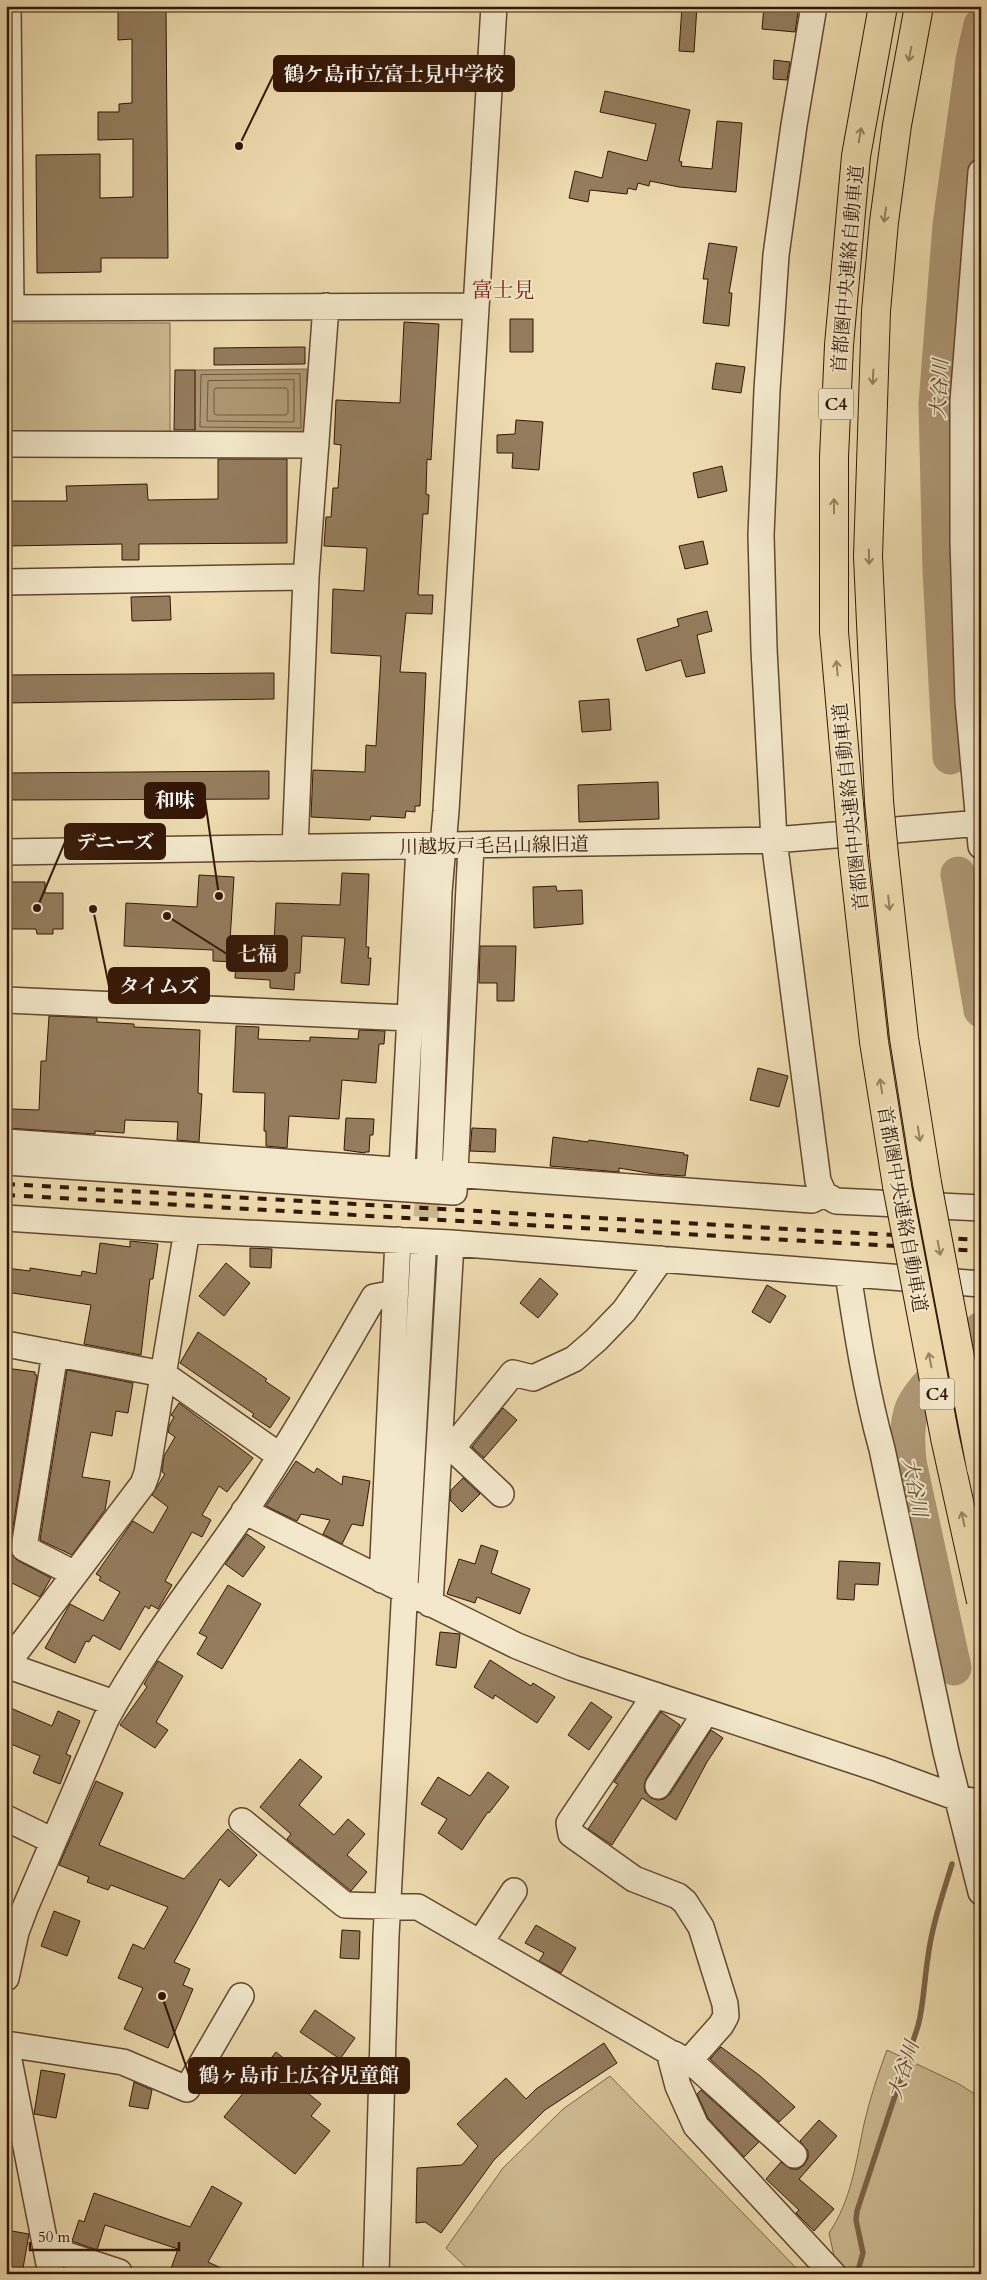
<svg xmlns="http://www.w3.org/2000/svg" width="987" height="2280" font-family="Cardo,'Noto Serif JP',serif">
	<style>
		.green { fill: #cdba92; stroke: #80684c }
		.water { fill: #ae9875; stroke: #7d6448 }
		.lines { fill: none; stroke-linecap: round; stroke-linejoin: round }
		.shore { stroke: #70573d; stroke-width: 1 }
		.stream { stroke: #7d6448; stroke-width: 5.5 }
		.river { stroke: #ae9875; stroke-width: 35 }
		.building { fill: #947c5d; stroke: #331605 }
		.minor-tunnel { stroke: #c8b48d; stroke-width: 25; stroke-dasharray: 25 12; stroke-linecap: butt }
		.minor-casing { stroke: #624730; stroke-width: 28 }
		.highway-casing { stroke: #331605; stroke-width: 30 }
		.minor { stroke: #f3e8cb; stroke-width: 25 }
		.highway { stroke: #eddbaf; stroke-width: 28 }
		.rail { stroke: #331605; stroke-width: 4; stroke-dasharray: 9 9; stroke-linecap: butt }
		.highway-bridge-casing { stroke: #331605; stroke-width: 30; stroke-linecap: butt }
		.highway-bridge { stroke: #eddbaf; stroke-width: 28 }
		.oneway { stroke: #998262 }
		.labels { text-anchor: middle; stroke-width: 4; stroke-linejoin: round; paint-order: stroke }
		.shield { fill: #f3e8cb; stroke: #6d5540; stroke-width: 1 }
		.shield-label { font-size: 18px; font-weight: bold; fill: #331605 }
		.street-label { font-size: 19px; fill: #331605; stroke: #f3e8cb }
		.water-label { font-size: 20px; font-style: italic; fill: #644a32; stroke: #f3e8cb }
		.quarter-label { font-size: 21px; fill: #7a1f14; stroke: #f3e8cb }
		.leader { fill: none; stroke: #331605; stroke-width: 2 }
		.callout-dot { fill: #331605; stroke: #f3e8cb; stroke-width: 2 }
		.callout { fill: #331605; stroke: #331605; stroke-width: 2 }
		.callout-label { font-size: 20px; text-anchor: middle; font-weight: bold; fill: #fff }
	</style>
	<rect width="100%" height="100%" fill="#eddbaf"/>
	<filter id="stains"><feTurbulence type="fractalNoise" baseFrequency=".004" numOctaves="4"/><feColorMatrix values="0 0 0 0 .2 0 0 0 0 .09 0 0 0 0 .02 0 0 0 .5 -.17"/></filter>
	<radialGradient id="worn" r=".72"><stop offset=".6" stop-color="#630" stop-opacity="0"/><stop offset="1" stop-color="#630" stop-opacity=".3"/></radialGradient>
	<path class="green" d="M6 323H170V436H6Z
		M887 2050 959 2084 981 2098V2274H838L829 2233C851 2201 856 2162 864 2124 870 2098 878 2074 887 2050Z
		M610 2076 802 2274H473L446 2248 503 2168 563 2109Z"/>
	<path class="water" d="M307 369V433L195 434V370Z"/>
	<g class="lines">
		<path class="shore" d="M300 374 301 428 200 427 201 375Z
			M294 380V422L207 421 208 381Z
			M216 388H286L288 390V413L286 415H216L214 413V391Z"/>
		<path class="stream" d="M857 2274 863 2253 856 2220 857 2211 918 2026C924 2003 924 1981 928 1957 932 1925 943 1894 952 1864"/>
		<path class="river" d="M950 757 940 571 936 404 950 225 973 60 981 25
			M958 874 981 1010
			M954 1668 909 1462C908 1446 906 1429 911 1412 917 1390 957 1357 974 1340L981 1329"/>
	</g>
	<path class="building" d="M118 6H166L168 258H101V272L37 273 36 155 100 154V198L133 197V139L98 140V112H119V104L132 103V39L118 40Z
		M682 6H697L694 52 679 51Z
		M764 6H799L795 32 762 29Z
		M774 60 790 62 787 80 773 79Z
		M605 91 690 110 679 161 682 162 681 166 712 169 717 121 742 123 736 192 679 187 650 181 649 186 638 183 636 190 628 188 627 194 590 190 588 202 569 198 575 171 602 178 608 151 647 161 656 124 600 112Z
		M709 243 737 247 729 293H732L729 326 703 323 708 279H703Z
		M510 319H533V352H510Z
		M404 322 439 324 431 460 427 459 426 494 429 495 428 514H423L418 595H433L432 614 406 613 400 672 426 673 420 806H415V812L406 811 405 818 371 816 370 820 311 817 313 770 365 772 366 745 376 746 381 656 331 653 333 589 364 591 367 548 324 546 326 517H331L333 488H338L341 445 334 444 336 400 400 403Z
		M305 347V364L214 365V348Z
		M716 363 745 367 741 393 712 389Z
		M175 370H195V430H174Z
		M516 420 543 422 539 470 512 468 513 453H497V435L515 434Z
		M218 459H287V543L139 544V560H122V544L6 546V501H67L66 486 147 484 148 500 218 499Z
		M722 466 727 491 698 498 693 473Z
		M703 541 708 564 685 569 679 546Z
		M170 596 171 620 132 621 131 597Z
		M707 611 712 631 697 635 705 673 686 677 681 660 646 671 637 639 679 626 677 619Z
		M274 673V699L6 703V675Z
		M609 699 611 730 582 732 579 701Z
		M269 771V799L6 800V773Z
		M658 782 659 819 579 822 578 785Z
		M342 873 369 874 366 947H369L368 958H371L369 985 341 983 345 938 302 936 300 973H295L294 990 270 988V980L235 978 236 962 213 961V950L124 946 126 903 197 907 199 875 234 877 230 941 274 943 276 903 340 905Z
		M6 882H45V893H63V929H53V934H37L36 929H6Z
		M556 886 557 891 582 890 583 924 534 928 533 887Z
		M480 946H516L514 1001H497V983H479Z
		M49 1016 97 1018V1022L134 1024V1027L200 1030 198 1093 202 1094 199 1142 177 1140 178 1122 125 1120 124 1133 95 1131V1134L8 1128 12 1109 39 1110 41 1061H46Z
		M236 1026 259 1027 258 1039 310 1041V1037L358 1039 359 1030 385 1031 384 1044H379L376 1083 342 1080 339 1119 289 1116 287 1148 266 1146V1131H264L265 1093 233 1092Z
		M758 1068 788 1076 779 1107 750 1100Z
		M346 1118 374 1119 373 1135H370L369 1152H365V1153L344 1150Z
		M472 1128 496 1129 495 1152 470 1151Z
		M553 1137 588 1142 589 1140 684 1153V1155H688L685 1176 654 1174 619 1168V1172L550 1166Z
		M130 1241 158 1244 153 1279H150L141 1355 84 1344 91 1305 6 1292V1268L30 1271V1268L81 1276 82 1271 96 1274 100 1243 130 1247Z
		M250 1248 272 1249 271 1268 250 1267Z
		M226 1263 250 1283 224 1316 199 1296Z
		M540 1278 558 1294 538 1318 520 1303Z
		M767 1285 786 1296 770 1323 752 1312Z
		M198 1332 267 1379 265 1381 290 1398 270 1428 252 1416 254 1414 180 1363Z
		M6 1368 35 1372V1375H37L10 1546 12 1555 17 1560 51 1578 40 1597 6 1580V1418L11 1395 6 1394Z
		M67 1370 133 1383 128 1413 116 1411 112 1436 91 1432 82 1477 110 1481 105 1510 72 1555 40 1540Z
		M179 1403 253 1458 227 1492 219 1486 202 1515 211 1520 202 1537 192 1532 165 1581 172 1585 158 1609 151 1605 149 1609 145 1606 120 1650 93 1635 89 1642 86 1641 75 1663 45 1648 70 1604 103 1621 120 1592 99 1580 101 1577 96 1574 133 1521 153 1533 168 1507 152 1495 165 1474 162 1472 164 1456 175 1437 168 1432 170 1424 174 1417 171 1415Z
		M503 1408 517 1420 484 1458 472 1447Z
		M296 1461 314 1473 317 1468 342 1485 343 1476 370 1481 363 1526 352 1524 342 1544 323 1534 330 1520 301 1514 297 1521 266 1506Z
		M463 1478 480 1494 462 1512 450 1500 451 1490Z
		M247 1534 265 1547 243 1577 225 1564Z
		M481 1545 498 1551 491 1573 530 1589 520 1614 477 1597 475 1603 447 1594 459 1559 475 1564Z
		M839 1561 880 1563 878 1585 855 1584 854 1600 837 1599Z
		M228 1585 261 1604 222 1669 197 1654 207 1637 199 1633Z
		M440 1632 460 1634 456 1668 436 1665Z
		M490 1660 531 1686 533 1683 555 1697 537 1723 495 1695 493 1699 474 1687Z
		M158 1661 183 1676 156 1722 168 1730 155 1748 120 1725 147 1687 144 1684Z
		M591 1702 612 1717 589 1750 568 1735Z
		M6 1706 52 1726 58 1711 80 1721 66 1754 71 1756 60 1784 33 1773 40 1756 6 1742Z
		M661 1712 680 1725 646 1779 644 1786 645 1792 651 1798 658 1800 664 1799 670 1794 711 1730 723 1738 707 1762 676 1820 642 1798 612 1845 588 1829 618 1784 614 1782Z
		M300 1759 322 1777 299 1805 334 1835 348 1819 365 1834 347 1855 367 1872 351 1891 287 1839 291 1834 260 1807Z
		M488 1772 509 1787 489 1813 488 1812 462 1850 438 1833 447 1819 421 1804 438 1777 470 1796Z
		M96 1781 123 1793 99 1845 184 1879 228 1829 257 1855 229 1887 220 1879 174 1962 190 1969 183 1985 193 1989 168 2048 124 2029 143 1988 118 1978 133 1944 144 1949 168 1907 111 1885 108 1890 87 1882 89 1877 59 1865Z
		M54 1911 80 1921 67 1956 41 1946Z
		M536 1925 576 1948 561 1973 539 1961 544 1953 525 1943Z
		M342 1930 360 1931 359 1959 340 1958Z
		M315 2010 355 2038 340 2059 300 2032Z
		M604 2043 617 2063 545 2110 494 2160 441 2233 425 2222 416 2223 417 2168 462 2165 478 2146 457 2124 506 2078 526 2099 536 2089Z
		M721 2047 759 2075 795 2107 779 2122 710 2059Z
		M276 2052 317 2085 309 2094 321 2104 311 2116 330 2131 295 2174 224 2117Z
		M41 2070 65 2074 56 2118 34 2114Z
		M134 2082 152 2090 148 2109 129 2106Z
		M701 2090 759 2142 744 2157 708 2118 697 2094Z
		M819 2120 837 2136 799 2179 834 2209 814 2231 796 2213 799 2210 766 2179 781 2162 791 2169H798L804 2165 808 2158V2151L800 2141Z
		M212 2186 242 2203 208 2262 234 2274H169L178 2249 105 2225 97 2250 72 2241 79 2220 84 2222 94 2193 190 2227Z
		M6 2230 29 2234 22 2274H6Z"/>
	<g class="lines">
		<path class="minor-tunnel" d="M423 1254 429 1182"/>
		<defs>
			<path id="minor" d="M8 6 11 308
				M814 6 794 125 776 255 767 390 761 535 764 649 774 840 818 1181 824 1194 836 1201 981 1208
				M981 172 963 401V542L968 701 981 846
				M6 308 476 306
				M6 444 316 445
				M6 582 306 577
				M295 848 306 577 326 306
				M6 852 774 840 981 823
				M6 1000 410 1018
				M6 1142 812 1200 824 1194
				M6 1162 454 1192 471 846
				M429 1182 439 892 446 811 494 6
				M401 1186 419 847
				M6 1218 187 1230 451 1243 430 1604
				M451 1243 981 1284
				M848 1274C857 1333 866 1391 882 1449L946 1752 981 1892
				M6 1344 163 1374 280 1456
				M55 1353 24 1548 75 1574
				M452 1448 501 1494
				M440 1449 452 1448 513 1373 533 1378 574 1359 596 1340 624 1311 661 1259
				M244 1511 517 1646 573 1668 879 1769 958 1798 981 1803
				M382 1580 398 1240
				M6 1665 143 1484 147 1473 187 1230
				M6 1665 114 1703
				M655 1695 569 1823 571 1834 634 1879 678 1896 685 1902 701 1927 725 2004 726 2016 721 2025 689 2061
				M658 1786 706 1712
				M6 1818 53 1841
				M242 1821 345 1905 418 1907 669 2052 678 2086 696 2126 833 2274
				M480 1943 514 1891
				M6 1978 16 1932 25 1908 106 1719C146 1645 198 1580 245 1511 291 1442 332 1369 374 1297L395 1293
				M6 2044 123 2062 187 2089 241 1996
				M6 2045 51 2274
				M674 2054 698 2068 794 2155
				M46 2248 119 2272
				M376 2274 386 1936 423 1254"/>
			<path id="highway" d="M879 801 868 556 876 311 884 222 897 125 919 6
				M849 804 834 632V457L839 345 856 156 883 6
				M853 853 874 1042 897 1186
				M884 855 904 1038 927 1183"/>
		</defs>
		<use href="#minor" class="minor-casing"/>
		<use href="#highway" class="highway-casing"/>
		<use href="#minor" class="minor"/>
		<use href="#highway" class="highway"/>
		<path class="rail" d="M6 1184 981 1240
			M6 1195 981 1251"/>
		<defs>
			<path id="highway-bridge" d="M879 801 884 855
				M849 804 853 853
				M927 1183 981 1468
				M897 1186 945 1438 981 1601"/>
		</defs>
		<use href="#highway-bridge" class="highway-bridge-casing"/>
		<use href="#highway-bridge" class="highway-bridge"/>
	</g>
	<defs><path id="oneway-shaft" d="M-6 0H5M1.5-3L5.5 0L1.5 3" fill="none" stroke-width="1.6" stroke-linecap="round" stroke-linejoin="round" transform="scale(1.25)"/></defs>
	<g class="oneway">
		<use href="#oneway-shaft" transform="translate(910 54) rotate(100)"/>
		<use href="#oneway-shaft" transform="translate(860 135) rotate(-80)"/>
		<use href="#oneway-shaft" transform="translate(885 215) rotate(98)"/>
		<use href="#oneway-shaft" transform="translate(873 377) rotate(93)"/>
		<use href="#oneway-shaft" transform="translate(834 506) rotate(-90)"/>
		<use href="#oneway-shaft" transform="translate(869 557) rotate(89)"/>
		<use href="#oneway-shaft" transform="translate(837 668) rotate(-95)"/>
		<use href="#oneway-shaft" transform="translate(889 903) rotate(84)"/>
		<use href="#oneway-shaft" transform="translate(881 1086) rotate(-99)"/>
		<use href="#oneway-shaft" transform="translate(919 1134) rotate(81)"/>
		<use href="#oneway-shaft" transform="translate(939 1248) rotate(79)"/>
		<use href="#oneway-shaft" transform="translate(930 1360) rotate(-101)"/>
		<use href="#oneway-shaft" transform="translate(963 1519) rotate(-102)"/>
	</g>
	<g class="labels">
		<g class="shield">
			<rect x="818.5" y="388.5" width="35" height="31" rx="4"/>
			<rect x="919.5" y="1378.5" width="35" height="31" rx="4"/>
		</g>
		<g class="shield-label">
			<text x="836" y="410">C4</text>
			<text x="937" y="1400">C4</text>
		</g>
		<g class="street-label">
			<text transform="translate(847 269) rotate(-85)" y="7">首都圏中央連絡自動車道</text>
			<text transform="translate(850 807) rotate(-96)" y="7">首都圏中央連絡自動車道</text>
			<text transform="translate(494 845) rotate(-1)" y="7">川越坂戸毛呂山線旧道</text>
			<text transform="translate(903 1209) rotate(80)" y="7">首都圏中央連絡自動車道</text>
		</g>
		<g class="water-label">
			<text transform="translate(939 389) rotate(-87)" y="7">大谷川</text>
			<text transform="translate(915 1487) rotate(79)" y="7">大谷川</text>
			<text transform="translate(903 2070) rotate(-72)" y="7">大谷川</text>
		</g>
		<g class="quarter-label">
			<text x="503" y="297">富士見</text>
		</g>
	</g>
	<path class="leader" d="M239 146L274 74M219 896L205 800M37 908L65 842M167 916L227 954M93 909L109 986M162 1996L189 2075"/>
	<g class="callout-dot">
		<circle cx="239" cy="146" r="5"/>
		<circle cx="219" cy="896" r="5"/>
		<circle cx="37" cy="908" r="5"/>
		<circle cx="167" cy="916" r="5"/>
		<circle cx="93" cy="909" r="5"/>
		<circle cx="162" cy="1996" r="5"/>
	</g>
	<g class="callout">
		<rect x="274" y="56" width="240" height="35" rx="5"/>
		<rect x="145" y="783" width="60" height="35" rx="5"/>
		<rect x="65" y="824" width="100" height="35" rx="5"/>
		<rect x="227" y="936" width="60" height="35" rx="5"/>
		<rect x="109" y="968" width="100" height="35" rx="5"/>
		<rect x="189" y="2058" width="220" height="35" rx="5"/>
	</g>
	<g class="callout-label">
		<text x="394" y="81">鶴ケ島市立富士見中学校</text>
		<text x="175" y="807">和味</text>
		<text x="115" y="849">デニーズ</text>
		<text x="257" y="961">七福</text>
		<text x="159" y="993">タイムズ</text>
		<text x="299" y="2082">鶴ヶ島市上広谷児童館</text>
	</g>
	<rect width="987" height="2280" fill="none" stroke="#eddbaf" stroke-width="25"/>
	<rect x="8" y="8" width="972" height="2265" fill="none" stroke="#331605" stroke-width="2.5"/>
	<rect x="12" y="12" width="962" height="2255" fill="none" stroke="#331605"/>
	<path d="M30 2242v8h149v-8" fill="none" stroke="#331605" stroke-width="2.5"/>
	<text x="38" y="2242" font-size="15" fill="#331605" stroke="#f3e8cb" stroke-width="4" paint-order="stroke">50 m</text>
	<rect width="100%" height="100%" filter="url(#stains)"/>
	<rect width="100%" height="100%" fill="url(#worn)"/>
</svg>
